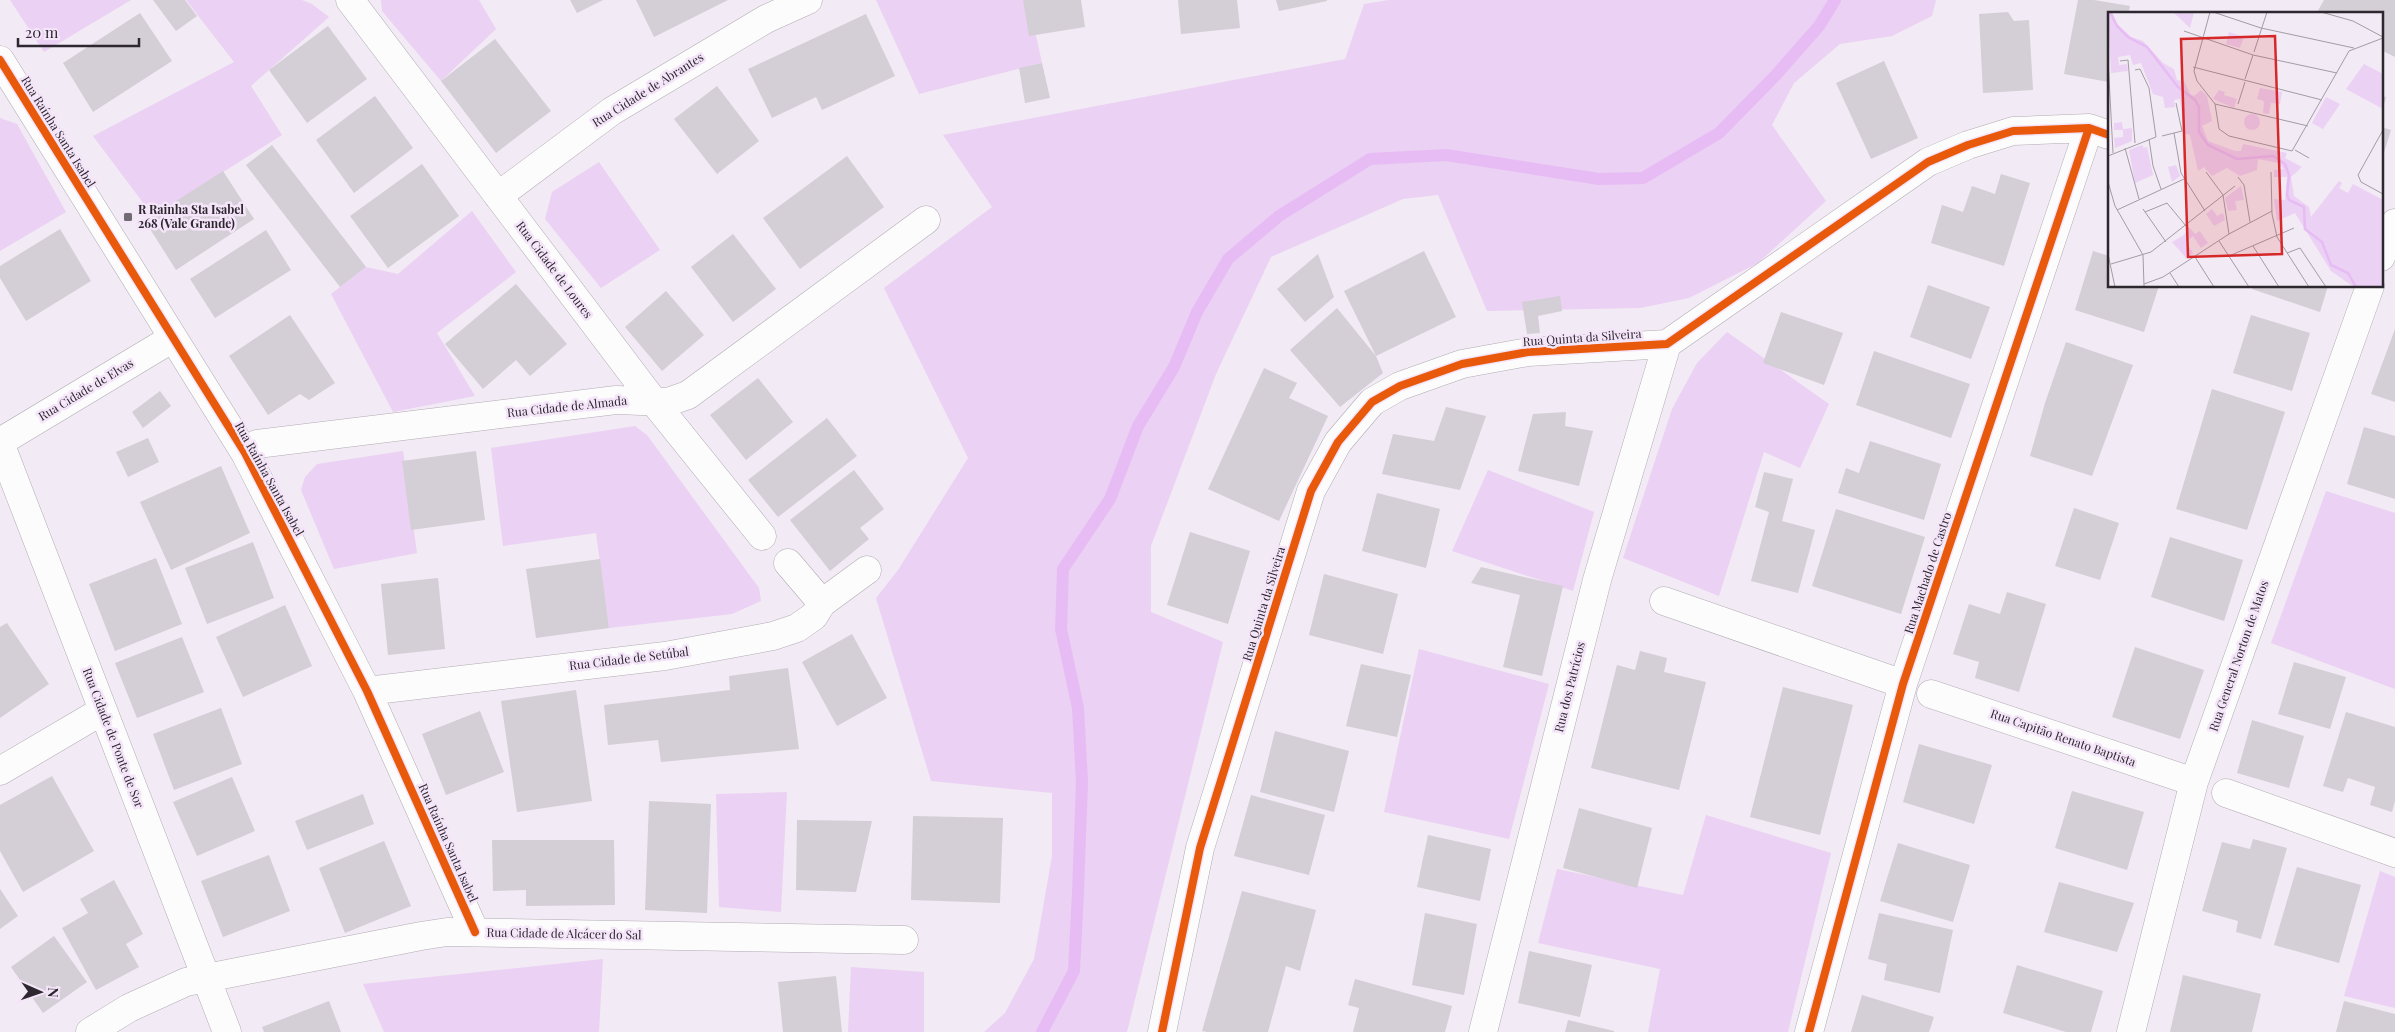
<svg xmlns="http://www.w3.org/2000/svg" width="2395" height="1032" font-family="'Playfair Display',serif">
	<style>
		.green { fill: #ebd1f3 }
		.lines { fill: none; stroke-linecap: round; stroke-linejoin: round }
		.stream { stroke: #e7bcf4; stroke-width: 12 }
		.building { fill: #d4ced6 }
		.minor-casing { stroke: #b1abb3; stroke-width: 29 }
		.minor { stroke: #fdfcfd; stroke-width: 28 }
		.cycleway-casing { stroke: #f4e5f9; stroke-width: 11 }
		.cycleway { stroke: #e8590c; stroke-width: 8 }
		.poi-dot { fill: #726b74; stroke: #f4e5f9; stroke-width: 2 }
		.labels { text-anchor: middle; stroke-width: 5; stroke-linejoin: round; paint-order: stroke }
		.street-label { font-size: 12px; fill: #2d272f; stroke: #f4e5f9 }
		.poi-label { font-size: 12px; font-weight: bold; fill: #2d272f; stroke: #f4e5f9; text-anchor: start }
		.inset-river { fill: none; stroke: #e7bcf4; stroke-width: 2.5 }
		.inset-road { fill: none; stroke: #a39ca5; stroke-width: 1 }
		.view { fill: #d62828; fill-opacity: 0.15; stroke: #d62828; stroke-width: 2.5 }
		.inset-edge { fill: none; stroke: #2d272f; stroke-width: 2.5 }
	</style>
	<rect width="100%" height="100%" fill="#f2eaf4"/>
	<path class="green" d="M10 0H131L44 52Z
		M186 0H302L312 4 329 17 251 86 282 135 153 216 93 136 234 62Z
		M381 0H479L496 29 441 81 382 11Z
		M876 0H1028L1042 63 919 94Z
		M1389 0H1936L1932 16 1892 36 1840 44 1794 83 1772 125 1826 201 1758 263 1689 298 1640 308 1487 311 1438 195 1403 199 1271 257 1216 374 1151 546V612L1223 642 1127 1032H984L1005 1013 1034 959 1052 856V793L931 781 876 598 898 570 968 458 884 288 992 207 943 135 1345 59 1364 4Z
		M0 118 17 124 66 212 0 251Z
		M599 162 660 250 601 288 545 219 552 192Z
		M472 211 516 272 437 333 475 396 393 412 331 294 366 267 398 274Z
		M1727 332 1829 404 1800 468 1764 452 1719 596 1623 558 1672 409 1697 363Z
		M635 426 647 435 759 588 761 601 732 614 609 628 596 533 503 546 491 448Z
		M403 451 417 553 334 569 301 490 305 477 317 464Z
		M1488 470 1594 512 1573 591 1452 551Z
		M2326 491 2395 513V689L2271 643Z
		M1419 649 1549 684 1509 839 1384 812Z
		M787 792 781 912 719 907 716 794Z
		M1706 815 1831 853 1788 1032H1648L1660 969 1538 943 1557 869 1683 895Z
		M2380 871 2395 877V1008L2344 996Z
		M603 959 599 1032H384L363 984Z
		M851 967 924 972V1032H848Z"/>
	<g class="lines">
		<path class="stream" d="M1042 1032 1074 971 1078 892 1082 782 1078 708 1061 629 1063 569 1110 499 1138 426 1174 367 1197 312 1228 259 1279 216 1370 159 1446 155 1599 179 1643 178 1719 133 1775 76 1819 26 1835 0"/>
	</g>
	<path class="building" d="M153 0H185L197 16 176 31Z
		M570 0H603L577 13Z
		M636 0H728L654 37Z
		M1023 0H1081L1085 27 1029 36Z
		M1178 0H1237L1240 28 1181 34Z
		M1276 0H1327V1L1279 11Z
		M2078 0H2094L2130 6 2128 14H2109V82L2064 74Z
		M2324 0H2395V57L2381 50V14H2316Z
		M2008 12 2014 21 2029 20 2033 90 1983 93 1979 14Z
		M140 13 172 61 93 112 63 63Z
		M866 14 895 76 822 110 816 97 772 118 748 69Z
		M328 26 367 79 307 123 269 70Z
		M495 39 551 111 496 153 441 81Z
		M1884 61 1918 138 1871 159 1836 83Z
		M1042 63 1050 98 1025 103 1019 68Z
		M717 86 759 141 717 174 674 119Z
		M375 96 413 148 354 193 316 140Z
		M2381 96 2386 97 2382 112H2381Z
		M2381 127 2391 130 2382 159H2381Z
		M272 145 366 267 340 287 246 165Z
		M847 156 884 207 800 269 763 218Z
		M422 164 459 216 388 268 350 216Z
		M223 171 254 219 176 270 145 221Z
		M2001 174 2030 183 2004 266 1931 243 1942 205 1963 212 1972 186 1995 194Z
		M60 229 91 281 26 321 0 278V266Z
		M266 230 291 270 215 318 190 279Z
		M733 234 776 289 733 322 691 267Z
		M1424 251 1456 317 1376 356 1344 291Z
		M2093 251 2109 256V286H2159L2144 332 2075 310Z
		M1318 254 1334 297 1305 322 1277 289Z
		M516 284 567 344 530 376 516 360 483 389 445 344Z
		M1928 285 1990 307 1971 359 1910 337Z
		M2253 286H2328L2320 312 2252 289Z
		M666 291 704 335 662 371 625 327Z
		M1560 296 1562 311 1538 316 1540 333 1527 334 1522 302Z
		M1337 308 1376 356 1383 373 1340 407 1290 350Z
		M1781 312 1843 333 1824 385 1763 363Z
		M290 315 335 383 309 400 300 394 268 415 229 356Z
		M2251 315 2310 333 2292 391 2233 373Z
		M2395 329V402L2371 394Z
		M2066 342 2133 365 2092 476 2030 456 2045 403Z
		M1874 351 1970 384 1951 438 1856 405Z
		M1264 368 1297 383 1289 398 1328 416 1279 521 1208 489Z
		M758 378 793 422 746 460 710 415Z
		M2212 389 2285 412 2247 530 2176 509Z
		M160 391 171 406 143 428 132 412Z
		M1446 407 1486 416 1460 490 1382 474 1393 434 1434 441Z
		M1566 412 1565 426 1593 431 1579 486 1518 471 1533 414Z
		M827 418 857 456 778 517 748 480Z
		M2364 427 2395 436V499L2347 484Z
		M148 438 159 462 128 477 116 452Z
		M1870 441 1941 464 1924 520 1838 493 1846 468 1859 473Z
		M476 451 485 520 411 530 402 461Z
		M221 466 250 533 171 570 140 502Z
		M854 470 884 509 860 528 869 539 830 571 790 520Z
		M1764 472 1793 479 1782 521 1815 530 1798 593 1751 581 1769 512 1755 507Z
		M1377 493 1440 509 1426 568 1362 551Z
		M2074 508 2119 523 2100 580 2055 566Z
		M1836 509 1925 537 1901 614 1812 586Z
		M1190 532 1250 551 1228 624 1167 605Z
		M2170 537 2243 560 2224 621 2151 597Z
		M253 542 274 598 207 624 185 568Z
		M156 558 182 624 115 651 89 584Z
		M600 559 609 628 536 638 526 569Z
		M1481 567 1563 586 1542 676 1503 667 1520 595 1471 583Z
		M1324 574 1398 594 1383 654 1309 635Z
		M438 578 445 649 388 655 381 584Z
		M2007 592 2046 604 2019 692 1975 678 1979 662 1953 654 1969 604 2000 614Z
		M285 605 312 666 243 697 216 637Z
		M7 623 49 684 0 718V627Z
		M852 634 887 698 837 726 802 662Z
		M182 637 204 692 137 718 115 663Z
		M2135 647 2204 670 2180 739 2112 717Z
		M1640 651 1667 658 1664 672 1706 682 1679 790 1591 768 1617 665 1635 670Z
		M2294 662 2346 677 2330 729 2278 714Z
		M1361 664 1411 675 1397 737 1346 726Z
		M788 668 799 749 661 762 658 740 608 745 604 705 730 690 729 676Z
		M1783 687 1853 705 1820 835 1750 817Z
		M576 690 592 801 517 812 501 701Z
		M221 708 242 764 174 790 153 734Z
		M480 711 504 772 446 795 422 734Z
		M2346 712 2395 727V801L2392 812 2370 805 2375 787 2348 778 2343 792 2323 786Z
		M2252 720 2304 736 2289 788 2237 773Z
		M1275 731 1349 751 1334 812 1260 792Z
		M1919 744 1992 765 1974 824 1903 802Z
		M52 776 94 851 23 892 0 851V805Z
		M232 777 255 831 197 856 173 802Z
		M2072 791 2144 812 2127 870 2055 848Z
		M363 794 374 824 307 850 295 821Z
		M1251 795 1325 815 1309 875 1234 856Z
		M649 801 711 804 707 913 645 910Z
		M1579 808 1652 828 1637 888 1563 868Z
		M913 816 1003 818 1000 903 911 900Z
		M797 820 872 821 856 892 796 890Z
		M1428 835 1491 849 1480 901 1417 887Z
		M2253 839 2287 848 2261 939 2236 932 2238 921 2202 911 2222 842 2250 849Z
		M492 840H614L615 905 526 906V890L493 891Z
		M384 841 411 906 345 933 319 868Z
		M1898 843 1970 865 1953 922 1880 901Z
		M269 855 290 911 223 937 201 881Z
		M2297 867 2361 885 2339 963 2274 945Z
		M114 880 143 934 126 944 139 967 96 990 62 928 88 913 80 899Z
		M2059 882 2134 903 2117 952 2044 932Z
		M0 889 18 916 0 929Z
		M1242 891 1316 910 1300 971 1286 966 1268 1032H1207L1202 1031Z
		M1425 913 1477 924 1464 995 1412 985Z
		M1879 913 1953 930 1940 993 1884 980 1887 964 1868 959Z
		M54 936 87 982 43 1013 11 967Z
		M1529 951 1592 965 1580 1017 1518 1003Z
		M2017 965 2103 991 2091 1032H2066L2003 1013Z
		M2183 975 2261 994 2252 1032H2170Z
		M836 976 842 1032H783L778 982Z
		M1355 979 1452 1006 1445 1032H1353L1359 1008 1348 1005Z
		M1862 995 1934 1017 1929 1032H1851Z
		M329 1001 341 1032H264L262 1027Z
		M2344 1001 2395 1014V1032H2336Z
		M1568 1020 1614 1031V1032H1565Z"/>
	<g class="lines">
		<defs>
			<path id="minor" d="M350 0 654 402 762 536
				M0 60 245 453 367 691 475 932
				M498 196 612 111 766 19 808 0
				M2381 257 2395 223
				M0 442 173 338
				M0 443 227 1032
				M245 453 257 444 616 400 668 402 688 395 926 220
				M788 563 822 603
				M1664 601 1903 684
				M367 691 665 656 773 636 797 628 814 616 822 603 867 570
				M1931 694 2194 782
				M0 771 102 711
				M2226 793 2395 853
				M90 1032 129 1008 186 982 421 936 447 932 904 940
				M1162 1032 1200 848 1311 491 1338 442 1372 402 1400 386 1462 364 1528 352 1667 344 1928 162 1968 145 2013 131 2089 128 2109 135
				M1483 1032 1597 580 1667 344
				M1809 1032 1903 684 2089 128
				M2131 1032 2194 782 2370 286"/>
		</defs>
		<use href="#minor" class="minor-casing"/>
		<use href="#minor" class="minor"/>
		<defs>
			<path id="cycleway" d="M0 60 245 453 367 691 475 932
				M1162 1032 1200 848 1311 491 1338 442 1372 402 1400 386 1462 364 1528 352 1667 344 1928 162 1968 145 2013 131 2089 128 2109 135
				M1809 1032 1903 684 2089 128"/>
		</defs>
		<use href="#cycleway" class="cycleway-casing"/>
		<use href="#cycleway" class="cycleway"/>
	</g>
	<rect class="poi-dot" x="123" y="212" width="10" height="10" rx="2.5"/>
	<g class="labels">
		<g class="street-label">
			<text transform="translate(648 90) rotate(-32)" y="4">Rua Cidade de Abrantes</text>
			<text transform="translate(58 132) rotate(58)" y="4">Rua Raínha Santa Isabel</text>
			<text transform="translate(554 270) rotate(53)" y="4">Rua Cidade de Loures</text>
			<text transform="translate(1582 338) rotate(-4)" y="4">Rua Quinta da Silveira</text>
			<text transform="translate(86 390) rotate(-31)" y="4">Rua Cidade de Elvas</text>
			<text transform="translate(567 407) rotate(-6)" y="4">Rua Cidade de Almada</text>
			<text transform="translate(269 479) rotate(61)" y="4">Rua Raínha Santa Isabel</text>
			<text transform="translate(1928 573) rotate(-72)" y="4">Rua Machado de Castro</text>
			<text transform="translate(1264 604) rotate(-73)" y="4">Rua Quinta da Silveira</text>
			<text transform="translate(2239 656) rotate(-71)" y="4">Rua General Norton de Matos</text>
			<text transform="translate(629 659) rotate(-7)" y="4">Rua Cidade de Setúbal</text>
			<text transform="translate(1570 687) rotate(-76)" y="4">Rua dos Patrícios</text>
			<text transform="translate(113 738) rotate(69)" y="4">Rua Cidade de Ponte de Sor</text>
			<text transform="translate(2063 738) rotate(19)" y="4">Rua Capitão Renato Baptista</text>
			<text transform="translate(448 843) rotate(66)" y="4">Rua Raínha Santa Isabel</text>
			<text transform="translate(564 934) rotate(1)" y="4">Rua Cidade de Alcácer do Sal</text>
		</g>
		<g class="poi-label">
			<text x="138" y="214">R Rainha Sta Isabel<tspan x="138" dy="14">268 (Vale Grande)</tspan></text>
		</g>
	</g>
	<g transform="translate(2108 12)">
		<rect width="275" height="275" fill="#f2eaf4"/>
		<path d="M0 0H4L9 12 23 25 35 29 55 51 66 57 69 68 76 69 82 82 86 84 93 78 99 84 104 109 94 114 100 129 127 139H133L135 132 179 141 177 146 194 155 183 165 186 184 201 195 203 205 231 169 234 171 231 176 240 181 245 172 275 188V275H246L223 259 187 201 169 209 166 187 177 188 179 165H166V158L176 157 170 151 150 147 149 158 132 164 119 156 104 164 96 155 90 159 82 123 76 121 72 87 66 88 67 95 57 96 55 85 45 82 33 51 25 53 22 43 10 45 11 53 19 52 20 59 3 61ZM65 0H86L82 16ZM121 20 136 25 132 36 118 32ZM256 52 275 62V97L238 77ZM152 76 174 80 172 92 163 91 161 102 155 101 156 89 149 87ZM111 78 117 80 116 83 129 87 126 96 105 87ZM218 85 232 92 215 117 204 111ZM136 110a8 8 0 1 1 16 0a8 8 0 1 1-16 0ZM14 110 15 117 24 116V129L7 136 6 126 15 125V118H6V111ZM34 133 36 136 39 135 45 163 27 171 21 138ZM68 153 72 164 64 170 60 155ZM133 174 136 188 127 189 129 198 120 199 117 186ZM104 197 109 204 115 201 117 208 106 214 98 202ZM81 215 87 222 92 219 100 231 93 236 85 224 78 230 85 241 78 246 64 230 76 223Z" fill="#ebd1f3"/>
		<path class="inset-river" d="M2 0 9 14 20 25 39 35 70 75 87 88 91 95V120L100 133 129 147 165 144 177 152 181 163 179 183 181 188 196 195 197 217 214 230 223 253 240 261 248 275"/>
		<path class="inset-road" d="M102 0 86 59 89 69 107 92 111 117 121 124 184 139 241 39 275 26M105 0 153 16 246 36M213 0 245 9 275 25M76 19 145 43 229 61M146 40 159 0M0 47 5 141M12 49 20 48 27 131M85 55 214 88M137 67 145 43M107 92 200 114M130 92 137 70M275 118 250 163 253 170 275 182M66 121 73 161 97 199M54 124 74 119 68 91M41 127 45 154 53 177M17 136 31 187M187 138 201 146M0 144 48 125 41 76 32 57 27 58M98 160 115 183 121 222M163 160 164 202 169 225 201 275M130 165 136 173 142 210M0 170 7 194 35 243M35 197 58 230M9 198 76 167M37 200 59 191 78 214M111 229 141 275M145 234 171 275M179 241 192 236 218 275M0 242 7 275M35 243 36 274M121 244 186 216M87 245 106 275M3 252 43 240 127 174M62 261 71 275M36 272 55 265 121 222 164 199"/>
		<path class="view" d="M167 24 174 242 80 245 73 27Z"/>
		<rect width="275" height="275" class="inset-edge"/>
	</g>
	<g transform="translate(40 992) rotate(92)" stroke="#f4e5f9" stroke-width="4" paint-order="stroke">
	<path d="M0-4L9 19L0 12L-9 19Z" fill="#2d272f"/>
	<text y="-8" font-size="14" font-weight="bold" text-anchor="middle" fill="#2d272f">N</text>
	</g>
	<path d="M18 38v8h121v-8" fill="none" stroke="#2d272f" stroke-width="2.5"/>
	<text x="25" y="38" font-size="15" fill="#2d272f" stroke="#f4e5f9" stroke-width="4" paint-order="stroke">20 m</text>
</svg>
